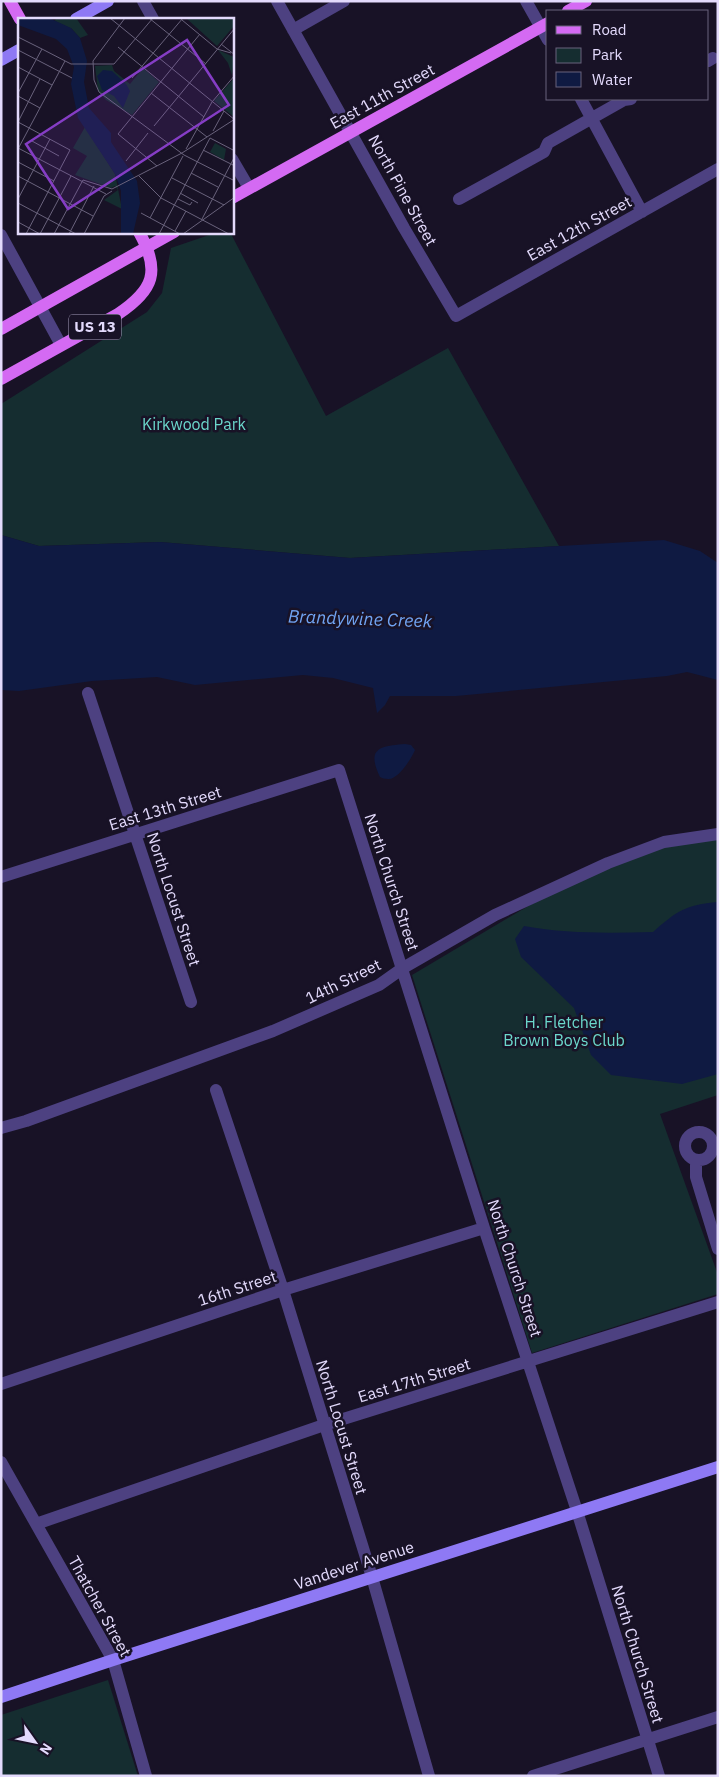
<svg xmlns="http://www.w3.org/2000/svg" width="719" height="1777" font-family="'IBM Plex Sans',sans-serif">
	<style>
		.green { fill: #152d30 }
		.water { fill: #0f1a42 }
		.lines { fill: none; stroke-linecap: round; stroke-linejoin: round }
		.street { stroke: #4d4181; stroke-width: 12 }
		.secondary { stroke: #8e79f4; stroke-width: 12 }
		.primary { stroke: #d46af3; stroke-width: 12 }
		.labels { text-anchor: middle; stroke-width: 5; stroke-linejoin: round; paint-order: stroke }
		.shield { fill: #181226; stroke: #a69ebc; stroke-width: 1 }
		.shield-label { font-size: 15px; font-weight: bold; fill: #e3dafc }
		.street-label { font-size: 16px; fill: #e3dafc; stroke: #181226 }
		.park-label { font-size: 16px; fill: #6bd7cb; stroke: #181226 }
		.water-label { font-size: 18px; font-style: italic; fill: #71a4f3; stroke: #181226 }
		.inset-road { fill: none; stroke: #69627c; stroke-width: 1 }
		.view { fill: #853dc5; fill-opacity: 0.15; stroke: #853dc5; stroke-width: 2.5 }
		.inset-edge { fill: none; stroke: #e3dafc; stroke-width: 2.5 }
	</style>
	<rect width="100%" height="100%" fill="#181226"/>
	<path class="green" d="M230 232 326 416 448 348 559 546 350 558 160 542 39 546 1 535V404L147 312 162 293 171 248 215 233Z
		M718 837V1095L660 1114 718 1275V1294L532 1353 412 975 535 902 659 844Z
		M108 1680 138 1776H1V1715Z"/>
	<path class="water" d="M1 535 39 546 160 542 350 558 664 540 700 551 718 563V680L687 672 667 676 456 696H390L385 705 377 713 373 688 333 678 303 675 195 685 157 677 92 681 19 691 1 690Z
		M405 744 411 745 415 750C411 759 398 780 388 779 385 779 382 778 380 777 366 748 380 746 405 744Z
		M718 902V1074L682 1084 611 1075 591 1055 574 1008 521 957 515 939 524 926C567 934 609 933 653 932 677 911 685 905 718 902Z"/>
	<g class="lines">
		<path class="street" d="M143 1 153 19
			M277 1 404 228 456 316 718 169
			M526 1 548 40
			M293 30 344 1
			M708 61 713 58
			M581 99 642 212
			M232 159 249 188
			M459 199 544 152 548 143 624 100 631 99
			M1 235 61 345
			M88 693 191 1002
			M1 877 339 770 484 1228 577 1511 659 1776
			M216 1090 283 1290 372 1577 429 1776
			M1 1128 26 1121 273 1031 379 985 403 968 495 915 608 863 664 842 718 834
			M685 1146a14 14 0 1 1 28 0a14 14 0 1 1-28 0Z
			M696 1160V1177L718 1249
			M1 1384 283 1290 484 1228
			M1 1462 113 1660 146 1776
			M36 1524 324 1425 718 1302
			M533 1776 718 1717"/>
		<path class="secondary" d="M76 19 108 1
			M1 60 19 50
			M1 1697 113 1660 718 1467"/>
		<path class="primary" d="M10 1 20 19
			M568 11 586 1
			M232 198 548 23
			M1 329 174 232
			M1 379 118 314C154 290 161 271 139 232"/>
	</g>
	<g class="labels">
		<rect class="shield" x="69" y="314.5" width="52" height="25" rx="4"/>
		<g class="shield-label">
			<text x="95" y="332">US 13</text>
		</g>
		<g class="street-label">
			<text transform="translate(382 96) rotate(-29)" y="6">East 11th Street</text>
			<text transform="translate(403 190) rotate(61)" y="6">North Pine Street</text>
			<text transform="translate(579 228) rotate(-29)" y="6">East 12th Street</text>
			<text transform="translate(165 808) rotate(-17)" y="6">East 13th Street</text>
			<text transform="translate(392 882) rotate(72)" y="6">North Church Street</text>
			<text transform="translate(174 899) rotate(72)" y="6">North Locust Street</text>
			<text transform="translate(343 981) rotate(-26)" y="6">14th Street</text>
			<text transform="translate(515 1268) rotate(72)" y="6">North Church Street</text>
			<text transform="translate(237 1288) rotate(-18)" y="6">16th Street</text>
			<text transform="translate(414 1380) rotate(-17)" y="6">East 17th Street</text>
			<text transform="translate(342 1427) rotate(73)" y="6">North Locust Street</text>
			<text transform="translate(354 1565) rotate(-18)" y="6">Vandever Avenue</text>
			<text transform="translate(100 1606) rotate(61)" y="6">Thatcher Street</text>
			<text transform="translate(638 1654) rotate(73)" y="6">North Church Street</text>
		</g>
		<g class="park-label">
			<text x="194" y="430">Kirkwood Park</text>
			<text x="564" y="1028">H. Fletcher<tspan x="564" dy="18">Brown Boys Club</tspan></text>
		</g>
		<g class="water-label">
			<text transform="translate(360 619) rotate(2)" y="6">Brandywine Creek</text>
		</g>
	</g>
	<g transform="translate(18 18)">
		<rect width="216" height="216" fill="#181226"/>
		<path d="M38 0H58L70 17 62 20 54 11 37 3ZM168 0H216V8L199 28ZM200 32 216 39 214 57 210 45ZM94 47 96 53 112 66 125 50 141 64 114 97 88 82 80 73 77 48ZM216 60V99L196 83ZM67 109 97 156 104 191 86 182 100 172 97 168 93 170 57 157 69 138 55 130ZM197 125 208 131 206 142 192 134Z" fill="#152d30"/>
		<path d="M0 0H31L53 10 62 20 69 43 66 64 71 90 93 115V124L119 163 122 185 115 216H103V173L97 156 60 100 53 66 56 49 49 31 38 21 0 7ZM85 52 94 53 108 66 112 73 105 90 96 78 84 72 79 58Z" fill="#0f1a42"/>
		<path class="inset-road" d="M92 0 217 102M107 0 75 43 76 62 81 74 166 137 217 163M131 0 188 46M164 2 199 31 213 35M0 19 24 31 0 75M203 26 217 37M100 29 186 99M24 31 53 46H96L135 0M0 32 54 60M0 49 34 67M114 60 165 0M133 75 189 119M0 78 22 90M0 104 52 132 8 216M0 104 22 61M136 108 217 10M195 113 206 93M14 123 41 138M0 130 88 176M0 131 47 43M168 131 194 84 217 57M185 132 217 148M108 143 130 115M0 144 36 163M139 148 100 116 182 16M173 155 200 169M0 158 75 198M121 158 143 180 211 216M154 160 206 187M162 175 180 185M0 181 32 121M160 181 172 187 174 184M0 185 58 216M123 195 162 216M132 200 165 138M184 201 217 138M0 204 22 216M157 213 168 193M22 216 53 158M36 216 65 162 94 171 164 135 217 101M51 216 76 168M66 216 86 178 94 173M141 216 192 120 217 133M165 216 217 179"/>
		<path class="view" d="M169 22 211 87 50 191 8 126Z"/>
		<rect width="216" height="216" class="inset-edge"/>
	</g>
	<rect width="719" height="1777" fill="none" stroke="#e3dafc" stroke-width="5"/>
	<rect x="546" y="10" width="162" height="90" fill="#181226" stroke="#69627c"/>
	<rect x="556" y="26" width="25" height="8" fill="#d46af3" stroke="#69627c"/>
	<text x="592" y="35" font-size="15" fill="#e3dafc">Road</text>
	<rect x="556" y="48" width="25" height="15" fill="#152d30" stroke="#69627c"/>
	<text x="592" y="60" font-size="15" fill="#e3dafc">Park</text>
	<rect x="556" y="72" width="25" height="15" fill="#0f1a42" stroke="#69627c"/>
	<text x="592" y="85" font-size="15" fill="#e3dafc">Water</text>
	<g transform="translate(35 1742) rotate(123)" stroke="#181226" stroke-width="4" paint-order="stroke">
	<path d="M0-4L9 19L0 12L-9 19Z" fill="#e3dafc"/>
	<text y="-8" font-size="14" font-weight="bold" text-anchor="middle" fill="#e3dafc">N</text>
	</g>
</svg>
